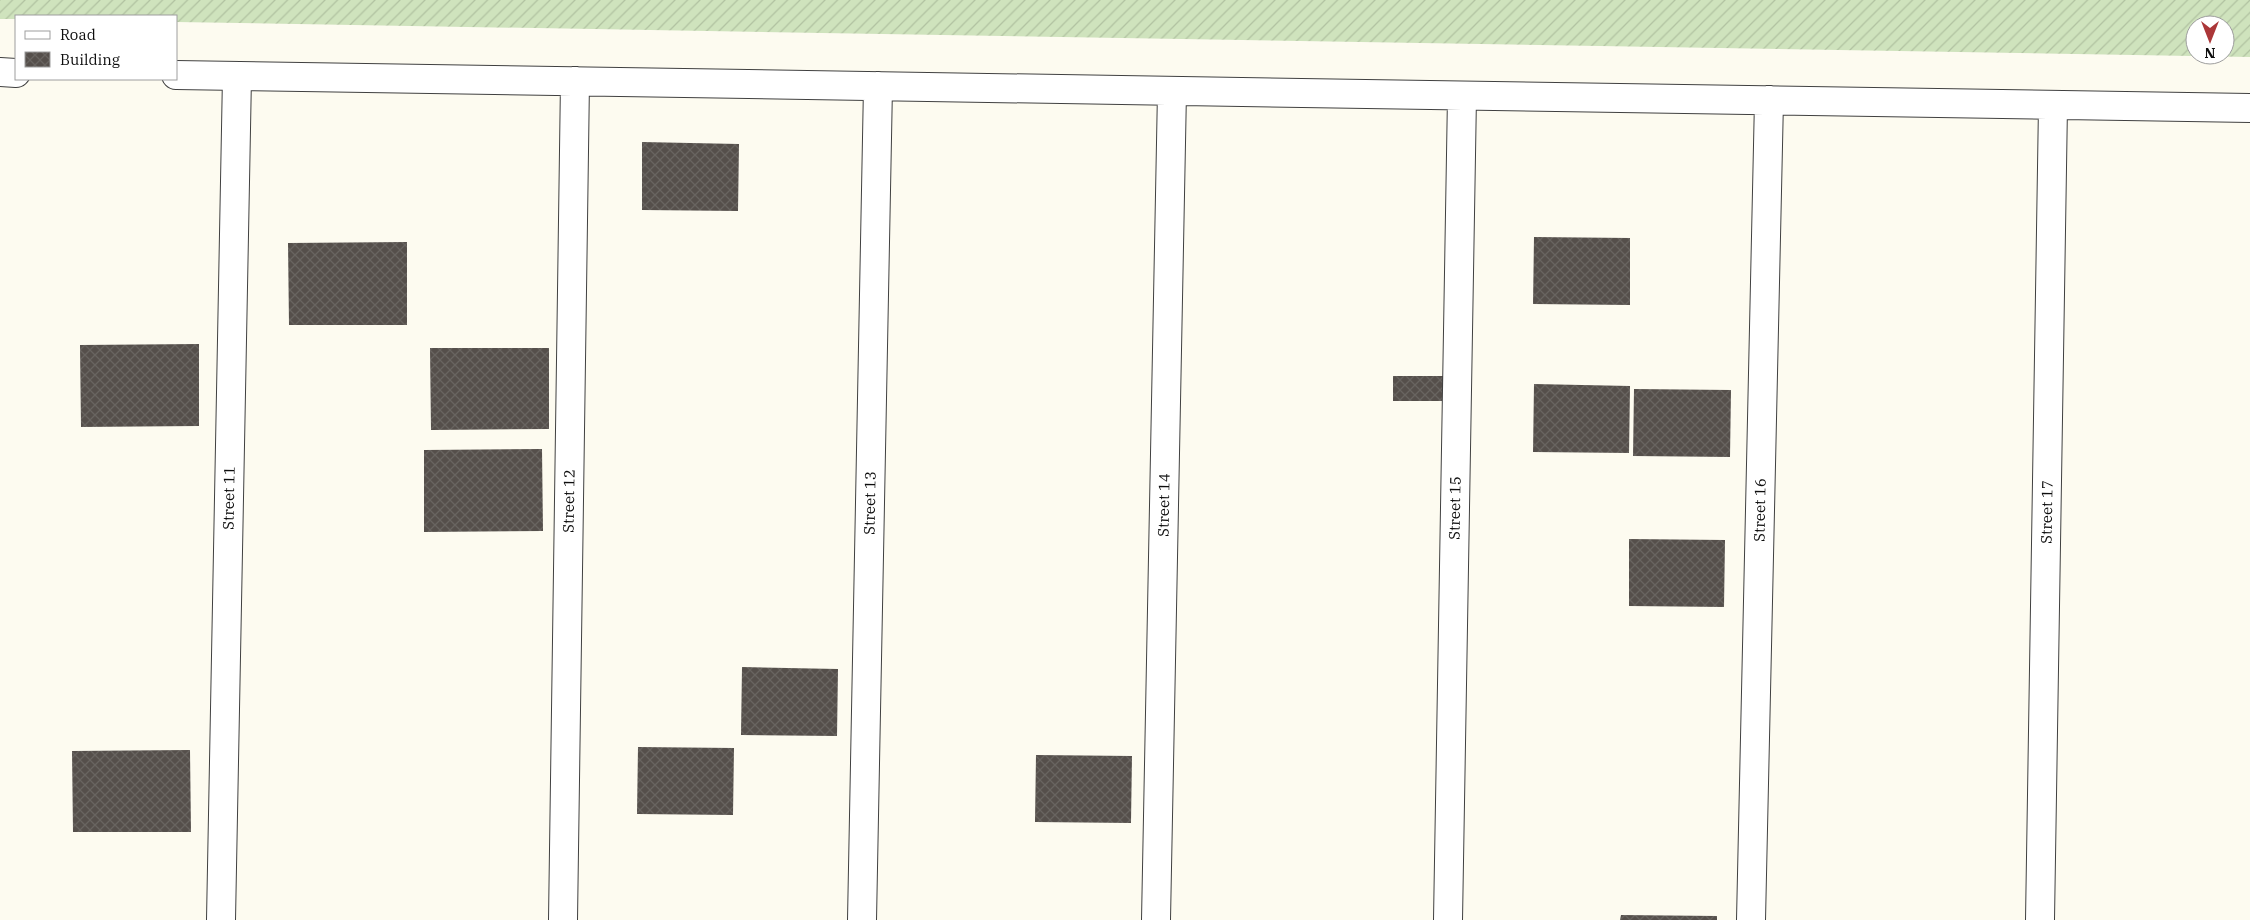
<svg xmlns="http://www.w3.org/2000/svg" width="2250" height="920" font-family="'IBM Plex Serif',serif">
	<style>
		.garden { fill: url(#garden-furrows); fill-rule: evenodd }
		.building { fill: url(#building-cross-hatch) }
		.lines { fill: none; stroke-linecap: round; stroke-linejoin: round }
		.minor-casing { stroke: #404040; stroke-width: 30 }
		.minor { stroke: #fff; stroke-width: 28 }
		.labels { text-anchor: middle; stroke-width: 5; stroke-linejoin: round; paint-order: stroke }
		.street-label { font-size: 15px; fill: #0d0d0d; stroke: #fff }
	</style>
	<defs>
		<pattern id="garden-furrows" width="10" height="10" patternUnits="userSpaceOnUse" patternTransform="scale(1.25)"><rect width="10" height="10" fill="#cfe3bd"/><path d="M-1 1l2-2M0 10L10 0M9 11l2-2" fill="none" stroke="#b1c2a1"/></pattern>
		<pattern id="building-cross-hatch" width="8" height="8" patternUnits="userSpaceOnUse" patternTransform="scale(1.25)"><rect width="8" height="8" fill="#554f4b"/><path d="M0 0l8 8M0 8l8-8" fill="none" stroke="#686460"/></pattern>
	</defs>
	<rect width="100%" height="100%" fill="#fdfbf0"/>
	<path class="garden" d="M0 0H2250V57L176 22V16H16V19H0ZM2195 25H2225V55H2195Z"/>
	<path class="building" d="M642 142 739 144 738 211 642 210Z
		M1534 237 1630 238V305L1533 304Z
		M407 242V325H289L288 243Z
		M199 344V426L81 427 80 345Z
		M430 348H549V429L431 430Z
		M1393 376H1451V401H1393Z
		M1534 384 1630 386 1629 453 1533 452Z
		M1634 389 1731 390 1730 457 1633 456Z
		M542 449 543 531 424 532V450Z
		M1629 539 1725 540 1724 607 1629 606Z
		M742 667 838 669 837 736 741 735Z
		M638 747 734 748 733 815 637 814Z
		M190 750 191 832H73L72 751Z
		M1036 755 1132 756 1131 823 1035 822Z
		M1621 915 1717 916V920H1620Z"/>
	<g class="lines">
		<defs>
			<path id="minor" d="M0 72 16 73
				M176 75 2250 108
				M221 920 237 76
				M563 920 575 81
				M862 920 878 86
				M1156 920 1172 91
				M1448 920 1462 96
				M1751 920 1769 100
				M2040 920 2053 105"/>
		</defs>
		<use href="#minor" class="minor-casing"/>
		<use href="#minor" class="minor"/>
	</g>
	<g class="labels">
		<g class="street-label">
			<text transform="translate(229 498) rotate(-89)" y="5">Street 11</text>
			<text transform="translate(569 501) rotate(-89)" y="5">Street 12</text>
			<text transform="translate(870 503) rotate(-89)" y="5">Street 13</text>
			<text transform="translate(1164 505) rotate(-89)" y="5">Street 14</text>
			<text transform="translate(1455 508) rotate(-89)" y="5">Street 15</text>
			<text transform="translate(1760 510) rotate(-89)" y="5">Street 16</text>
			<text transform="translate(2047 512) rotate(-89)" y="5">Street 17</text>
		</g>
	</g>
	<rect x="15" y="15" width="162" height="65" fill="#ffffff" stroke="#9e9e9e"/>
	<rect x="25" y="31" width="25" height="8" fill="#ffffff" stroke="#9e9e9e"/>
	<text x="60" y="40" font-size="15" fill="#0d0d0d">Road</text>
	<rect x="25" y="52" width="25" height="15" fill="url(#building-cross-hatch)" stroke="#9e9e9e"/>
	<text x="60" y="65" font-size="15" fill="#0d0d0d">Building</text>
	<g transform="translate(2210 40) rotate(180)"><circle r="24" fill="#ffffff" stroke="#9e9e9e"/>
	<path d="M0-4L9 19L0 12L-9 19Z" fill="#ab3738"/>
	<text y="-8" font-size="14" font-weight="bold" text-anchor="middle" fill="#0d0d0d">N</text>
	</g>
</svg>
